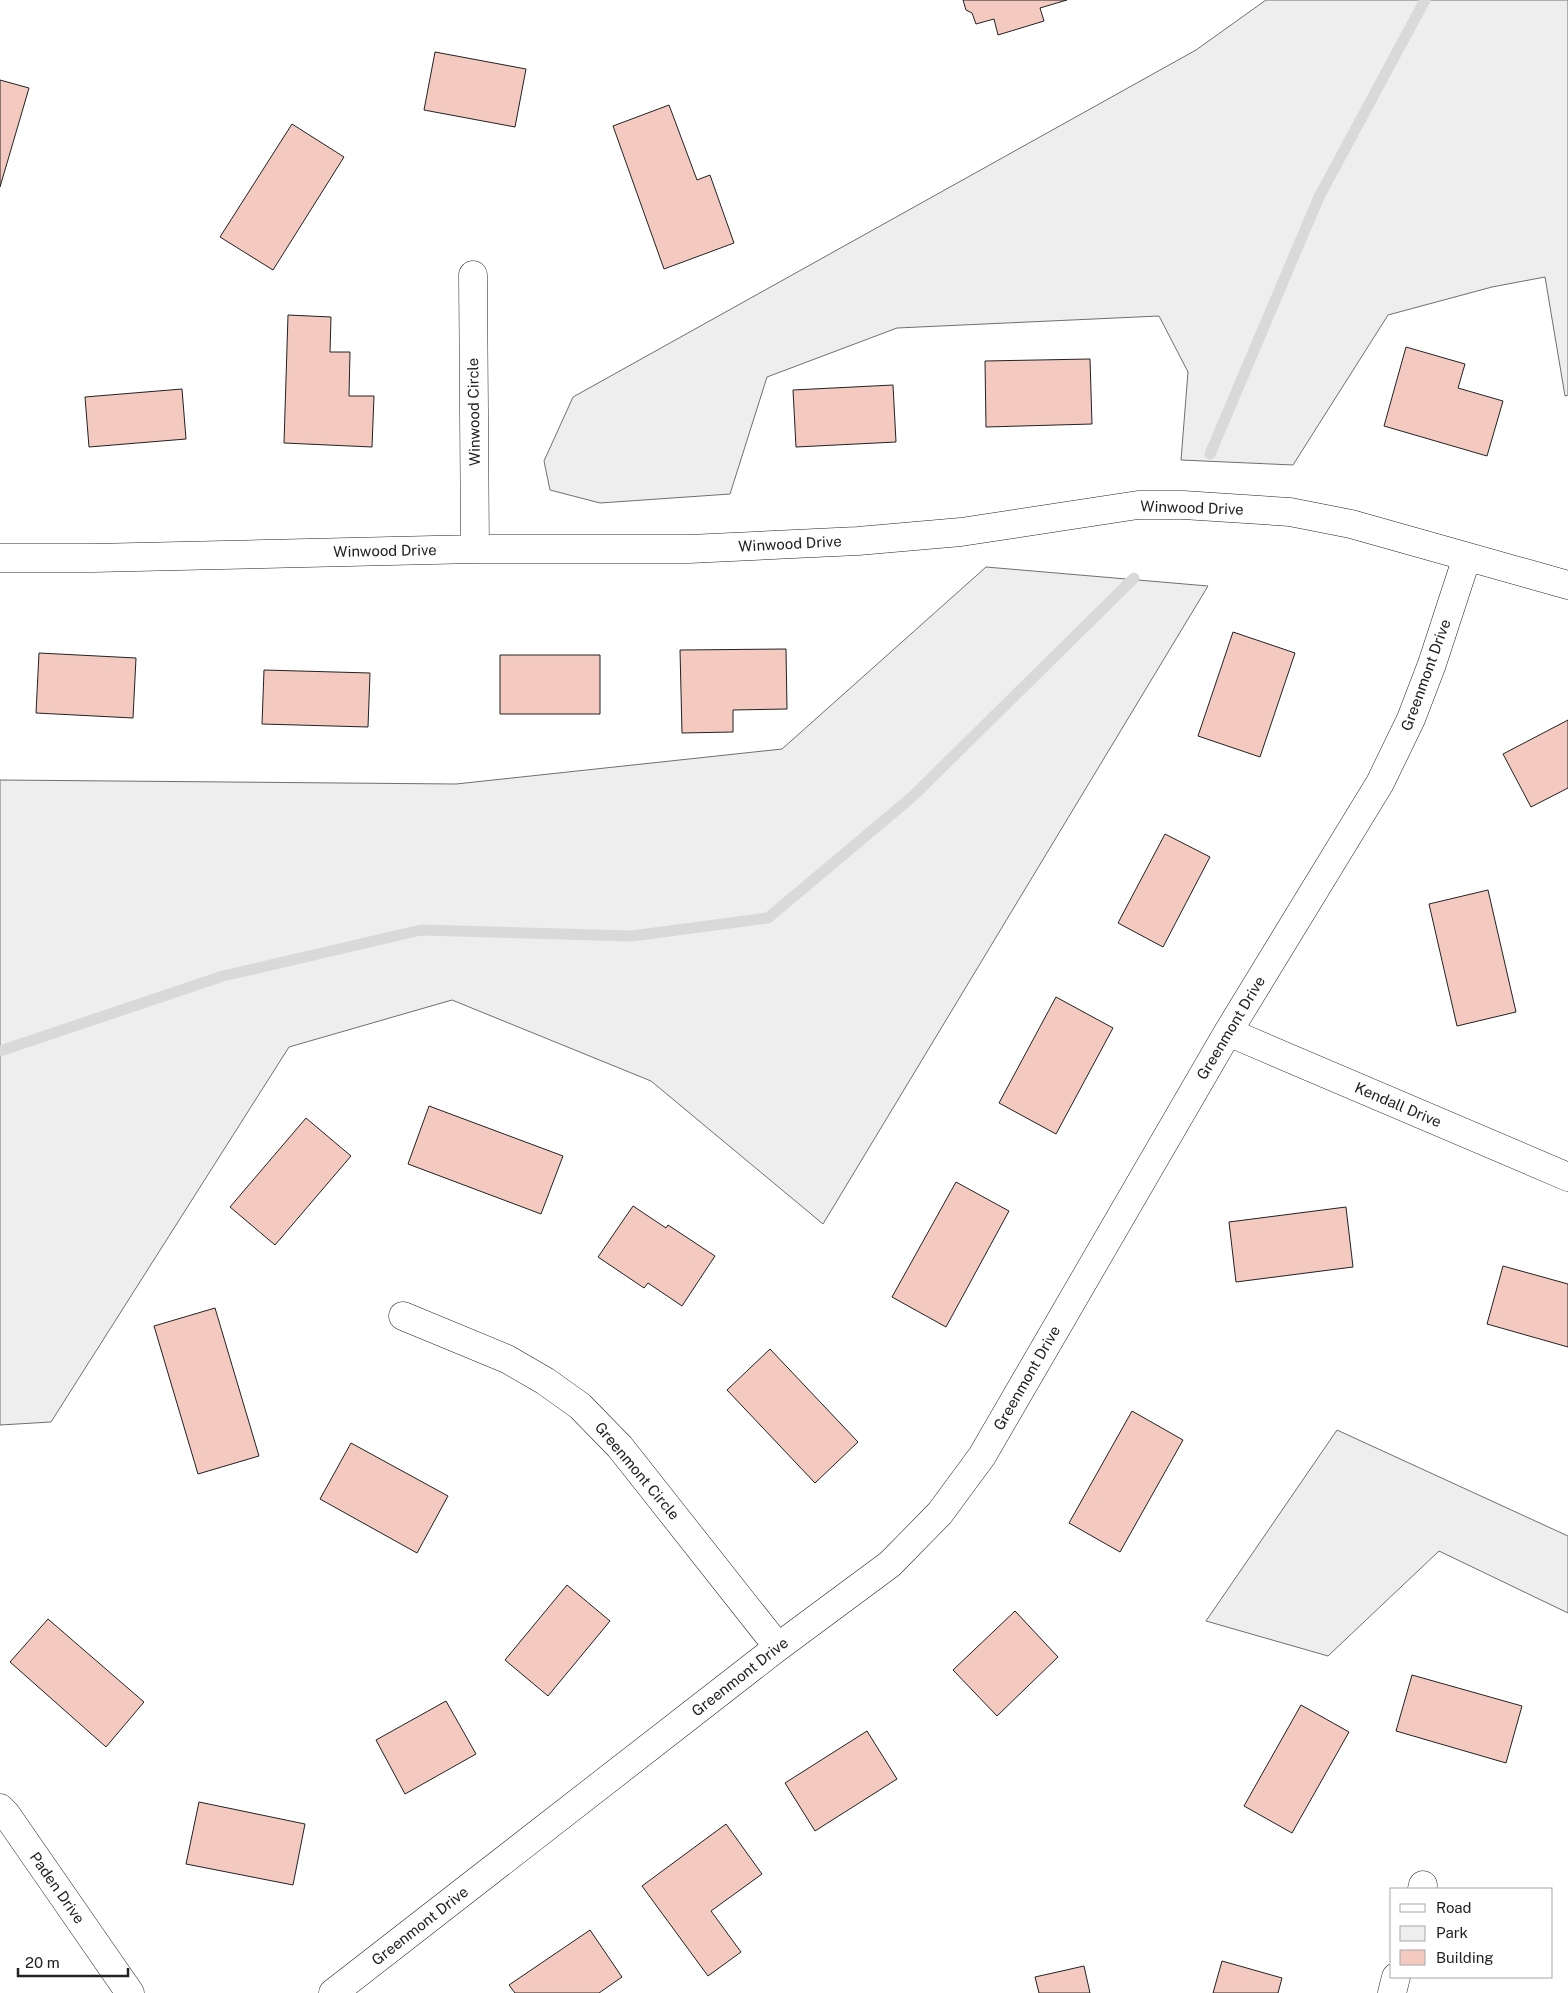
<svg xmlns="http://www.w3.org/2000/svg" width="1568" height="1993" font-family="'Public Sans',sans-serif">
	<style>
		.green { fill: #eee; stroke: #6f6f6f }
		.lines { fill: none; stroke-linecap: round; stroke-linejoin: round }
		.stream { stroke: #d9d9d9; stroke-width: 11 }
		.building { fill: #f3c9c0; stroke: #222 }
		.street-casing { stroke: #222; stroke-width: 29 }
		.street { stroke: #fff; stroke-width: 28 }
		.labels { text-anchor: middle; stroke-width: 4; stroke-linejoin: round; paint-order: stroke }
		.street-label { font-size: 15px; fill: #222; stroke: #fff }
	</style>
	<rect width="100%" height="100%" fill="#fff"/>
	<path class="green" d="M1266 0H1568V395L1565 396 1545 277 1492 287 1388 315 1293 465 1181 460 1188 372 1159 316 897 328 767 377 730 494 600 503 550 490 544 461 573 397 1196 50Z
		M986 567 1208 586 823 1224 651 1081 452 1000 289 1047 51 1422 0 1425V780L456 784 782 749Z
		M1337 1430 1568 1536V1613L1439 1551 1328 1656 1206 1621Z"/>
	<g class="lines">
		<path class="stream" d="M1210 454 1319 197 1425 0
			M0 1051 223 976 421 930 632 936 768 918 912 797 1134 578"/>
	</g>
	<path class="building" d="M963 0H1067L1040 8 1044 21 998 35 994 19 976 24 972 13 966 10Z
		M435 52 526 69 515 127 424 110Z
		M0 80 29 88 0 187Z
		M669 105 697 180 710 175 734 243 664 269 613 126Z
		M292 124 344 157 273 270 220 237Z
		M288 315 331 317 330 352H350L349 396H374L372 447 284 443Z
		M1406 347 1465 364 1458 388 1503 401 1487 456 1384 426Z
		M1090 359 1092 424 986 427 985 361Z
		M893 385 896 442 796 447 793 390Z
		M182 389 186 439 89 447 85 397Z
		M1233 632 1295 653 1260 757 1198 736Z
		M786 649 787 709 733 710V732L682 733 680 650Z
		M39 653 136 658 133 718 36 713Z
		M500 655H600V714H500Z
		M264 670 370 673 368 727 262 724Z
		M1568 720V788L1531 807 1503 754Z
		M1165 834 1210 857 1163 947 1118 923Z
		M1488 890 1516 1012 1457 1026 1429 904Z
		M1056 997 1113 1028 1056 1134 999 1103Z
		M429 1106 563 1156 541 1214 408 1164Z
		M306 1118 351 1156 275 1245 230 1207Z
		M956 1182 1009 1211 946 1327 892 1297Z
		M633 1206 666 1228 668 1225 715 1256 682 1306 648 1283 644 1288 598 1257Z
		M1346 1207 1353 1267 1236 1282 1229 1222Z
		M1503 1266 1568 1284V1347L1487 1324Z
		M215 1308 259 1456 198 1474 154 1326Z
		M770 1349 858 1442 815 1483 727 1390Z
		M1132 1411 1183 1440 1120 1552 1069 1523Z
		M351 1443 448 1496 417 1553 320 1499Z
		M567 1585 610 1621 548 1696 505 1660Z
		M1015 1611 1058 1657 997 1716 953 1670Z
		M48 1619 144 1702 106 1747 10 1662Z
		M1412 1675 1522 1706 1506 1763 1396 1731Z
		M446 1701 476 1754 405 1794 376 1740Z
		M1301 1705 1349 1732 1292 1833 1244 1806Z
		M867 1731 897 1779 815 1831 785 1783Z
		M199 1802 305 1824 293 1885 186 1864Z
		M726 1824 762 1874 711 1911 741 1952 708 1976 642 1886Z
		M590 1930 622 1977 599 1993H515L509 1985Z
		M1222 1961 1282 1978 1278 1993H1213Z
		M1084 1966 1090 1993H1039L1035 1977Z"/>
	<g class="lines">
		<defs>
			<path id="street" d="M473 275 475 549
				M0 558H93L475 549H689L858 541 961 532 1138 505H1183L1290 512 1351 524 1568 585
				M1228 1032 1568 1177
				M403 1316 507 1359 545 1381 580 1406 620 1447 778 1647
				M0 1808 6 1814 130 1993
				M1422 1889 1423 1885
				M333 1993 778 1647 890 1564 940 1513 982 1456 1228 1032 1380 783 1411 719 1432 664 1467 557
				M1392 1993 1396 1977"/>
		</defs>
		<use href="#street" class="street-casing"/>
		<use href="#street" class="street"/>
	</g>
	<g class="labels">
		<g class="street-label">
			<text transform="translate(474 412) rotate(-91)" y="5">Winwood Circle</text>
			<text transform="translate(1192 508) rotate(2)" y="5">Winwood Drive</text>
			<text transform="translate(790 544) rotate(-3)" y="5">Winwood Drive</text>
			<text transform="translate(385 551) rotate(-1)" y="5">Winwood Drive</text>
			<text transform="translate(1426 675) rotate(-70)" y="5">Greenmont Drive</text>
			<text transform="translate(1231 1028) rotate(-59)" y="5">Greenmont Drive</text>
			<text transform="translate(1398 1105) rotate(23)" y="5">Kendall Drive</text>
			<text transform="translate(1027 1378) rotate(-60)" y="5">Greenmont Drive</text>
			<text transform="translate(637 1471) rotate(50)" y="5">Greenmont Circle</text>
			<text transform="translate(740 1677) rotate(-38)" y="5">Greenmont Drive</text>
			<text transform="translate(57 1888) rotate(55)" y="5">Paden Drive</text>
			<text transform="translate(420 1926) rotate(-38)" y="5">Greenmont Drive</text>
		</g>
	</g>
	<rect x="1390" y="1888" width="162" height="90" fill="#ffffff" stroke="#a7a7a7"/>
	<rect x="1400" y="1904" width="25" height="8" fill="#ffffff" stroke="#a7a7a7"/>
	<text x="1436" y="1913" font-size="15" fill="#222222">Road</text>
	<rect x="1400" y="1926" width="25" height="15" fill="#eeeeee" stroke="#a7a7a7"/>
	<text x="1436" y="1938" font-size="15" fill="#222222">Park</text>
	<rect x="1400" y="1950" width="25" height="15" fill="#f3c9c0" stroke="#a7a7a7"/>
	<text x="1436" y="1963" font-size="15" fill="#222222">Building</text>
	<path d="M18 1968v8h110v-8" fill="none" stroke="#222222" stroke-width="2.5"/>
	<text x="25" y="1968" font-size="15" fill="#222222" stroke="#ffffff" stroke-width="4" paint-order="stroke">20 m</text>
</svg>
